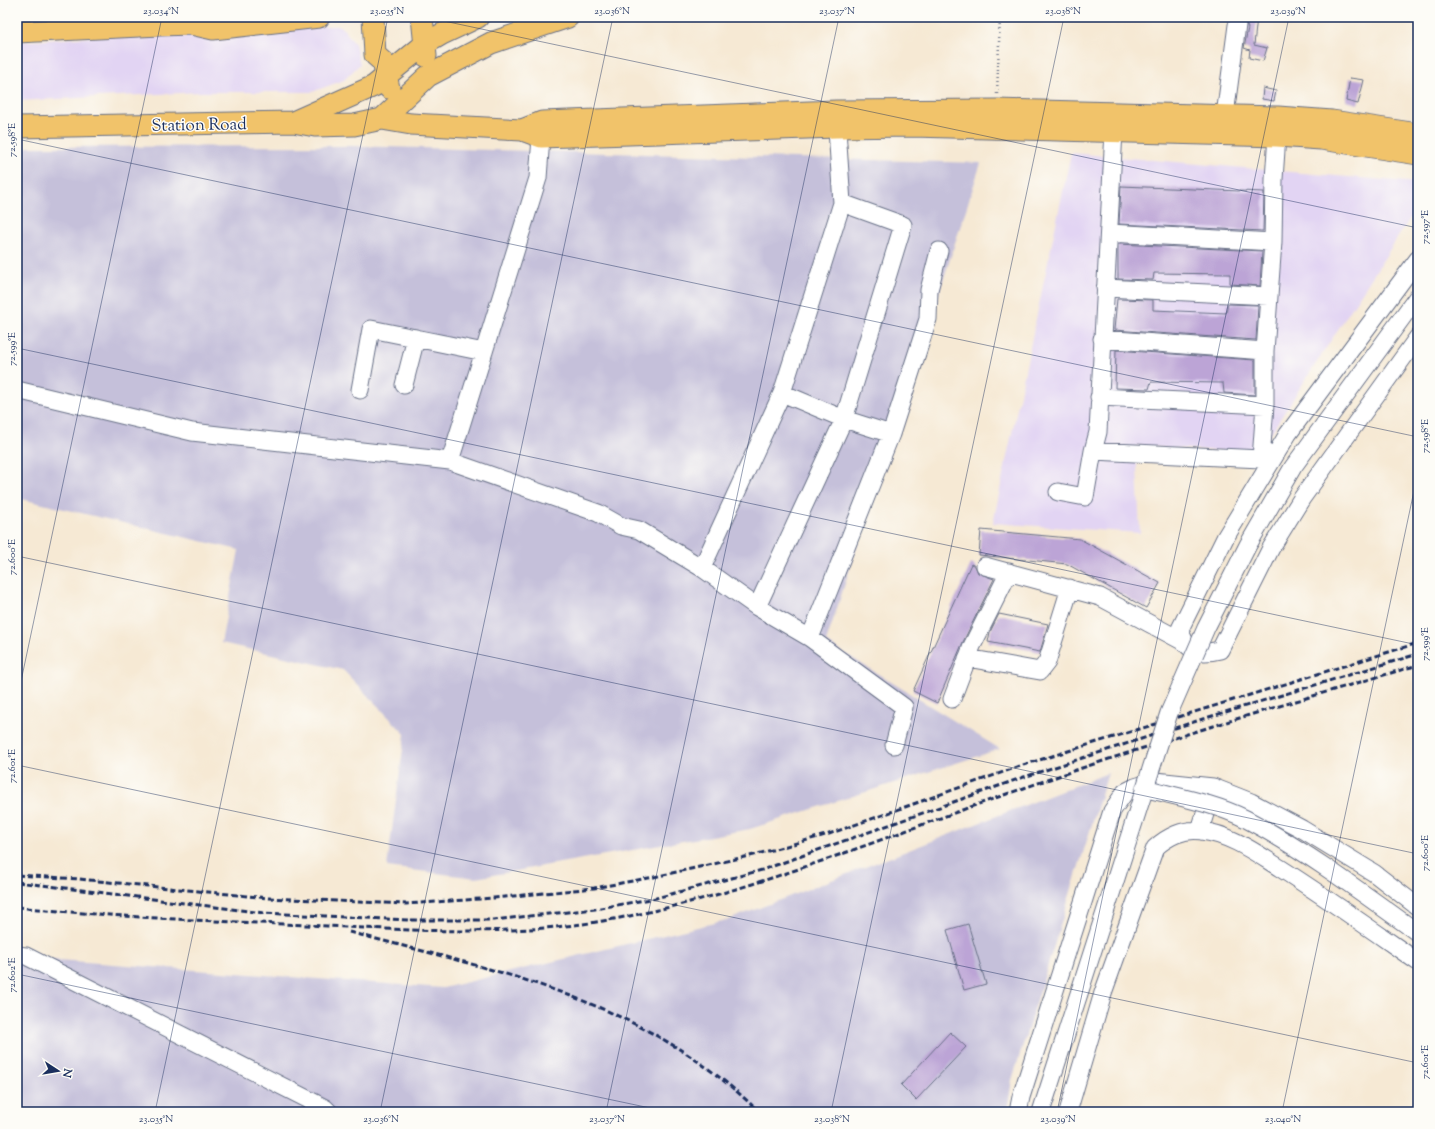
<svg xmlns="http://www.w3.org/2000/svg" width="1435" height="1129" font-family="'Sorts Mill Goudy',serif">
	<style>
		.built { fill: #e2d4f3 }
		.industrial { fill: #c5c0da }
		.building { fill: #bca4d6 }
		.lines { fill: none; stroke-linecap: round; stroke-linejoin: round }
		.minor-casing { stroke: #687087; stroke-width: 19 }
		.major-casing { stroke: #687087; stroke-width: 23 }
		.path { stroke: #687087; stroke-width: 2.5; stroke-dasharray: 1 3; stroke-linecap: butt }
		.minor { stroke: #fff; stroke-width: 17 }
		.major { stroke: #f1c36a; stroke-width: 21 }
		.rail { stroke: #1b2f5e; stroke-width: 3; stroke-dasharray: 6 3; stroke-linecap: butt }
		.minor-bridge-casing { stroke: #687087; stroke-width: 19; stroke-linecap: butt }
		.minor-bridge { stroke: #fff; stroke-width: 17 }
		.ticks { fill: none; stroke: #1b2f5e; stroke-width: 1; stroke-opacity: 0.45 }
		.labels { text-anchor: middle; stroke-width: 3; stroke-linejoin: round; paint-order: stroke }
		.street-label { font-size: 17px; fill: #1b2f5e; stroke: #fdfcf7 }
		.neatline { fill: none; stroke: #1b2f5e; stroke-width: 1.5 }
		.ticks-label { font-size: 10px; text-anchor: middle; fill: #1b2f5e }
	</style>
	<rect width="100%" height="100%" fill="#fdfcf7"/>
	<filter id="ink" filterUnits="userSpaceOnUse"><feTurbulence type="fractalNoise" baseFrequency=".025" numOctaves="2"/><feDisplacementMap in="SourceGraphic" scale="8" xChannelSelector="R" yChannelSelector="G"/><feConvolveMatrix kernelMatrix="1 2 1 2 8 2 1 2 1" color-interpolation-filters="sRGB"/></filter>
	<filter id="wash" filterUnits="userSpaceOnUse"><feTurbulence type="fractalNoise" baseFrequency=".012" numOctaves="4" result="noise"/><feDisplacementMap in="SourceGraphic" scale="16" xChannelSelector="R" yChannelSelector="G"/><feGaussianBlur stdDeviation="0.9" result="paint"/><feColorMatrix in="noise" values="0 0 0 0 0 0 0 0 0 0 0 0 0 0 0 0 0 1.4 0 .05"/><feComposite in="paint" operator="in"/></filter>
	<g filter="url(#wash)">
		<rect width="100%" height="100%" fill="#f6e9d4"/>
		<path class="built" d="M257 26H341L355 44 360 64 344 80 312 92H201L17 101V42Z
			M1071 153 1418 183V206L1258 453 1136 446 1140 533 993 523Z"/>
		<path class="industrial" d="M349 146 981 163 826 642 1000 749 750 829 476 878 387 867 405 734 343 670 221 643 239 550 17 498V156L28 147Z
			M1108 773 1012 1080 1007 1112H17V957L443 988 731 919Z"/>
		<g id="blocks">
			<path class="building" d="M1243 17H1257L1254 45 1267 48 1263 61 1249 58 1250 50 1244 48 1248 28Z
				M1350 78 1364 80 1358 104 1346 101Z
				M1263 88 1276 91 1274 101 1262 99Z
				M1121 186 1264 192 1263 231 1119 224Z
				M1118 244 1262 251 1260 286 1230 284V274L1154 273 1153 280 1118 279Z
				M1117 299 1153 300V310L1226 313 1228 304 1258 305 1256 340 1114 330Z
				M1116 350 1255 360V395L1224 393 1223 383 1151 382 1149 389 1115 388Z
				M981 530 1080 539 1160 583 1146 608 1067 564 979 555Z
				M971 564 975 566 978 573 994 579 963 642 937 703 913 691Z
				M999 614 1048 624 1040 652 988 642 990 632Z
				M968 924 986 984 964 990 947 930Z
				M950 1032 966 1047 916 1100 901 1085Z"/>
		</g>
	</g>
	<g filter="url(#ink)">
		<use href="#blocks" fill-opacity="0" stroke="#687087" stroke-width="1"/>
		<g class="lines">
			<defs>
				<path id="minor" d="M1225 115 1237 25
					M1114 131 1098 432 1093 451 1261 459 1265 405V351L1273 242 1274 179 1277 136
					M1109 233 1273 242
					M1418 259 1288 434 1225 538 1180 629C1185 652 1199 655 1220 650L1271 548 1302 498 1418 337
					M1105 288 1269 296
					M1102 339 1265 351
					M404 385 416 338
					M17 390 192 432 450 461 598 513 621 526 639 530 702 568 757 607 810 638 904 707 894 745
					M360 390 371 329 484 352
					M782 393 844 419 891 434
					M1099 397 1265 405
					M450 461 538 178 542 124
					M1058 492 1085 497 1093 451
					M985 566 1100 597 1182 641
					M702 568 782 393 842 203 836 115
					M757 607 844 419 903 225 842 203
					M810 638 891 434 928 319 929 290 939 251
					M967 658 1040 671 1047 662 1070 588
					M952 699 972 646 1009 572
					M1200 830 1212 791
					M17 955 26 956 325 1108 329 1112
					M1018 1112 1021 1097 1112 811 1125 792 1135 787 1155 781 1213 787 1251 802 1302 829 1374 873 1418 907
					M1068 1112 1103 993 1155 848C1167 837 1184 828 1201 831 1230 834 1256 853 1280 868 1327 898 1372 930 1418 962"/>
				<path id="major" d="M373 17 375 55 383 62 389 88
					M422 17 426 56
					M17 32 160 25 191 24 213 29 319 17
					M382 119 428 76 491 43 568 17
					M293 122 315 126 354 125 382 119 411 124 522 130 541 137 836 127 913 126 1277 136 1321 139 1418 154
					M17 127 293 122 374 86 425 44 442 34 478 17
					M522 130 542 122 836 111 997 110 1278 117 1332 121 1418 134"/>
			</defs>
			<use href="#minor" class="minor-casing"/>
			<use href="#major" class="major-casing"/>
			<path class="path" d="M997 94 1000 17"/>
			<use href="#minor" class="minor"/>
			<use href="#major" class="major"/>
			<path class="rail" d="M17 875 79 879 268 898 406 904 494 898 594 888 654 877 754 855 829 834 1023 765 1418 643
				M17 882 264 913 325 916 408 920H493L595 909 656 898 762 870 1024 777 1209 717 1418 654
				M17 907C113 917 210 921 306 925 405 930 504 937 603 921 748 896 885 836 1024 788 1154 742 1286 704 1418 665
				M349 932C498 971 645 1000 759 1112"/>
			<defs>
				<path id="minor-bridge" d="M1144 788C1178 797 1214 803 1246 819 1305 850 1364 894 1418 933
					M1041 1112 1169 713 1206 628 1248 545 1293 467 1418 296"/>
			</defs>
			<use href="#minor-bridge" class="minor-bridge-casing"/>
			<use href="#minor-bridge" class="minor-bridge"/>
		</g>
	</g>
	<path class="ticks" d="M425 17 1418 228M1406 17 1418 19M17 139 1418 437M17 348 1418 645M17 556 1418 854M17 700 162 17M17 765 1418 1063M17 974 669 1112M155 1112 388 17M380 1112 613 17M606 1112 839 17M831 1112 1064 17M1057 1112 1289 17M1282 1112 1418 472"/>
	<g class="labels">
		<g class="street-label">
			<text transform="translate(199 124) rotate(-1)" y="6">Station Road</text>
		</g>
	</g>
	<rect width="1435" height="1129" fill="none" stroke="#fdfcf7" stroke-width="44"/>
	<g transform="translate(58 1071) rotate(102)" stroke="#fdfcf7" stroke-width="3" paint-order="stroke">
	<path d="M0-3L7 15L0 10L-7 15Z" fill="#1b2f5e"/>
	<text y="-6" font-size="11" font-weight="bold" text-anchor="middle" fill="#1b2f5e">N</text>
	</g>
	<rect x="22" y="22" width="1391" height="1085" class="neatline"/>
	<g class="ticks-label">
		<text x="161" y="14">23.034°N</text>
		<text x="387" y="14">23.035°N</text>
		<text x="612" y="14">23.036°N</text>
		<text x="837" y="14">23.037°N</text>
		<text x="1063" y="14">23.038°N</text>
		<text x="1288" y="14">23.039°N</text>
		<text transform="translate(11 140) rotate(-90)" y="4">72.598°E</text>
		<text transform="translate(1424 227) rotate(-90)" y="4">72.597°E</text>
		<text transform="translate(11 349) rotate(-90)" y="4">72.599°E</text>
		<text transform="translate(1424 436) rotate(-90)" y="4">72.598°E</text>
		<text transform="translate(11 557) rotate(-90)" y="4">72.600°E</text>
		<text transform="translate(1424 644) rotate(-90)" y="4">72.599°E</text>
		<text transform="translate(11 766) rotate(-90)" y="4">72.601°E</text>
		<text transform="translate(1424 853) rotate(-90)" y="4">72.600°E</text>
		<text transform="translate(11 975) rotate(-90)" y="4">72.602°E</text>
		<text transform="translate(1424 1062) rotate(-90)" y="4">72.601°E</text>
		<text x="156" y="1122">23.035°N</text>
		<text x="381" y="1122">23.036°N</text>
		<text x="607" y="1122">23.037°N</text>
		<text x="832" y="1122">23.038°N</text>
		<text x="1058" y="1122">23.039°N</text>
		<text x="1283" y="1122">23.040°N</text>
	</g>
</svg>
